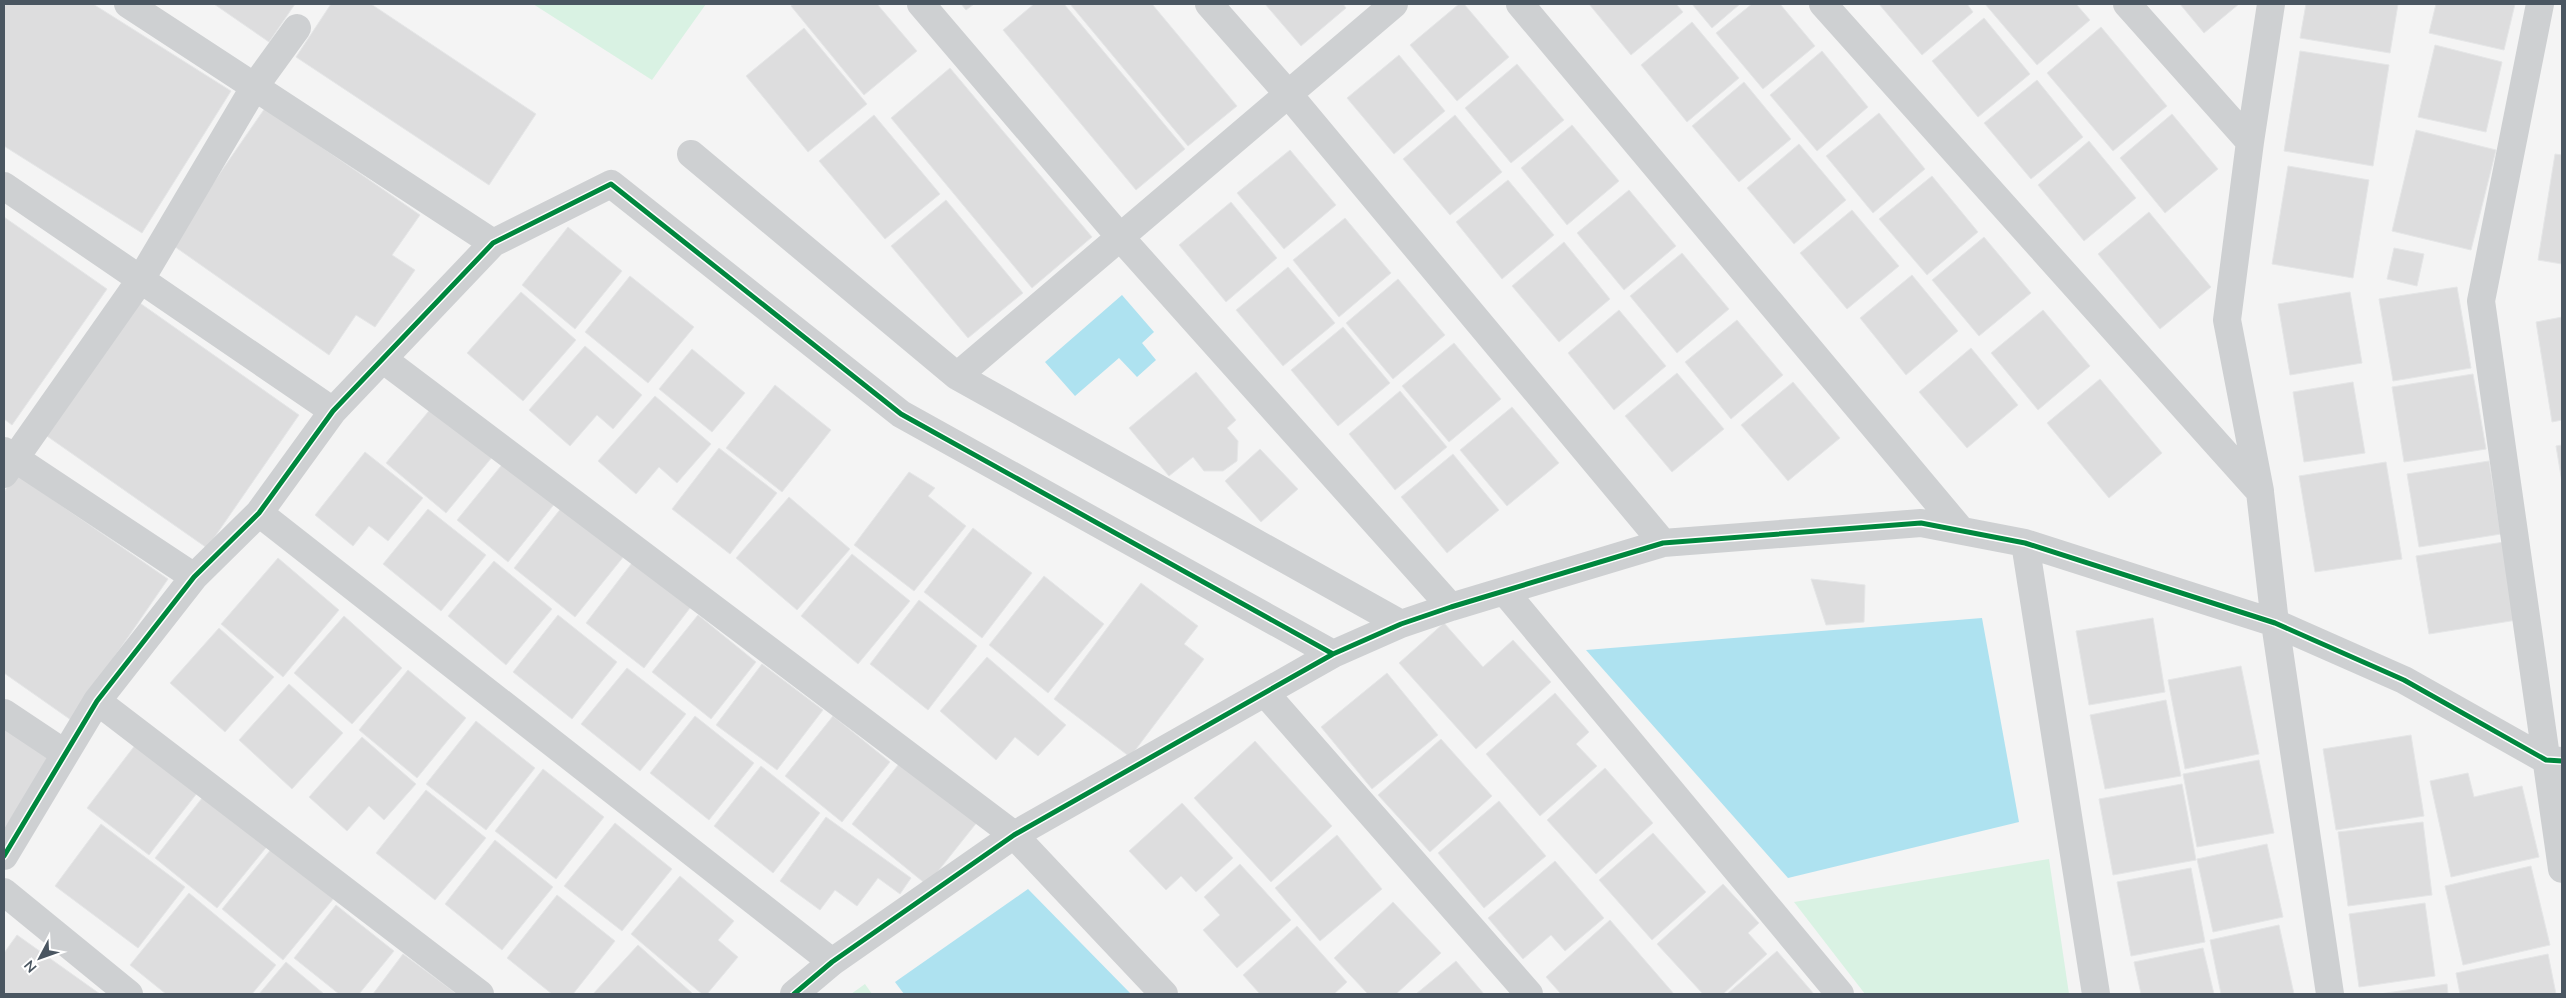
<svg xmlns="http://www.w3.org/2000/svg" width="2566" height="998" font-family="Mulish,sans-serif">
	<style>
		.green { fill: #d9f2e3 }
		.water { fill: #aee2f0 }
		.building { fill: #ddddde; stroke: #e5e6e7 }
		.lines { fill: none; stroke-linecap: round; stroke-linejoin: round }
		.minor { stroke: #ced0d2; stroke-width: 28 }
		.cycleway-casing { stroke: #fff; stroke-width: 8 }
		.cycleway { stroke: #00873e; stroke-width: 5 }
	</style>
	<rect width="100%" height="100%" fill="#f4f4f4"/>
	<path class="green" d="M533 4H706L652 80Z
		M2049 859 2069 994H1865L1794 902Z
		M865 984 872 994H851Z"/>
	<path class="water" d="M1122 295 1154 332 1142 343 1156 360 1137 377 1119 358 1075 396 1045 362Z
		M1982 618 2019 822 1788 878 1586 650Z
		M1028 889 1131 994H904L895 982Z"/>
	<path class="building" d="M6 4H93L231 91 142 233 4 146V8Z
		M214 4H295L269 42Z
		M331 4H371L536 114 489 185 296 57Z
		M794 4H877L917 51 864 95 791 6Z
		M961 4H974L966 10Z
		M1034 4H1064L1185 149 1136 190 1003 30Z
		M1070 4H1152L1237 106 1188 146Z
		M1265 4H1343L1346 8 1301 46Z
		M1459 4H1464L1509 57 1457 101 1410 45Z
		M1589 4H1676L1683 12 1631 55Z
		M1692 4H1740L1712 28Z
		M1752 4H1780L1815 46 1763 89 1716 33Z
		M1879 4H1967L1973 12 1922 55Z
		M1985 4H2076L2090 20 2037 65Z
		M2180 4H2239L2204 33Z
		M2306 4H2398L2390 53 2300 38Z
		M2436 4H2515L2504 50 2429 33Z
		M1984 18 2030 74 1978 117 1932 61Z
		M1692 22 1739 78 1687 122 1641 65Z
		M2101 27 2167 106 2113 151 2047 73Z
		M804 28 867 104 808 152 746 76Z
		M2435 45 2502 62 2486 132 2418 117Z
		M1822 51 1868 107 1817 151 1770 95Z
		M2300 51 2389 65 2373 166 2284 151Z
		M1399 55 1445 111 1394 154 1347 98Z
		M1517 64 1564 120 1511 163 1465 108Z
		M950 68 1092 237 1032 288 891 118Z
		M2037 80 2083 137 2031 179 1984 123Z
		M1744 82 1791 139 1739 182 1692 126Z
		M265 108 420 215 392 255 415 270 375 327 356 315 329 355 171 244Z
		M1879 113 1925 169 1873 213 1826 156Z
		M2172 114 2218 169 2165 213 2120 158Z
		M874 115 940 194 885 239 819 161Z
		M1455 115 1502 172 1450 215 1403 159Z
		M1572 125 1619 181 1567 225 1521 168Z
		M2416 130 2496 150 2471 250 2392 231Z
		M2089 141 2136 198 2084 241 2038 185Z
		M1799 144 1846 200 1794 244 1747 188Z
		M1290 150 1336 205 1284 249 1237 193Z
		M2555 154 2562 155V264L2538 260Z
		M2288 166 2369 180 2353 278 2272 264Z
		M1932 176 1978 232 1927 275 1879 219Z
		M1508 180 1554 235 1502 279 1456 222Z
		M1629 190 1676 246 1624 290 1577 233Z
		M946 200 1023 293 968 338 891 246Z
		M1231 202 1277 258 1226 302 1179 245Z
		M1852 210 1899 266 1847 309 1800 253Z
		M2149 212 2211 287 2160 329 2098 254Z
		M4 217 107 289 12 425 4 419Z
		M1345 218 1391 273 1339 317 1293 260Z
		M568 227 622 271 575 329 522 285Z
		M1984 237 2031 293 1979 336 1932 280Z
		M1564 242 1610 299 1559 342 1512 286Z
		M2394 248 2424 254 2417 286 2387 279Z
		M1682 253 1729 309 1677 353 1630 296Z
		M1288 267 1335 323 1283 366 1236 310Z
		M1912 275 1958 331 1906 375 1860 318Z
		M630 276 694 327 648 383 585 332Z
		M1398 279 1445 335 1393 379 1346 323Z
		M2457 287 2471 368 2393 381 2379 299Z
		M521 292 576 340 523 401 467 353Z
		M2350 292 2362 363 2290 375 2278 304Z
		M137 301 299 415 207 548 44 434Z
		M1619 310 1666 366 1614 410 1568 353Z
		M2043 310 2090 366 2038 410 1991 353Z
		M2562 317V420L2552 422 2536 322Z
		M1737 320 1783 375 1731 419 1685 362Z
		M1343 327 1390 383 1338 426 1291 370Z
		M1454 343 1501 399 1449 442 1402 386Z
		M585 346 642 395 613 429 597 415 570 446 529 410Z
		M1971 348 2018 405 1967 448 1919 392Z
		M692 349 745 393 712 432 659 389Z
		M1196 372 1236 420 1227 428 1238 441 1237 461 1223 471H1204L1193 457 1169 476 1129 428Z
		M1677 373 1724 429 1672 472 1625 416Z
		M2473 374 2486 449 2404 462 2392 387Z
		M2100 379 2162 453 2109 498 2047 423Z
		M1793 382 1840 438 1788 481 1741 425Z
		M2353 382 2365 453 2304 462 2293 392Z
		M775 385 831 430 782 492 726 448Z
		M1400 391 1447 447 1395 490 1349 434Z
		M655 396 711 444 677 483 659 467 636 494 598 461Z
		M433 406 493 456 446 513 386 463Z
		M1512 407 1559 463 1507 506 1460 450Z
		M2562 445V482L2556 446Z
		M719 448 777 493 730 554 672 509Z
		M1260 449 1298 489 1261 522 1225 481Z
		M365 452 423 498 388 541 369 526 353 546 315 515Z
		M1453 454 1499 510 1447 553 1401 497Z
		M505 461 556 502 508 562 457 520Z
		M2489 461 2501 534 2419 547 2407 474Z
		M2386 462 2402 559 2315 572 2299 476Z
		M909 472 935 488 928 496 966 526 914 591 854 545Z
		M16 474 168 579 71 720 4 673V492Z
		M789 497 850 549 797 610 736 558Z
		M562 507 624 556 575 617 514 568Z
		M428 509 486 555 441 611 383 564Z
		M973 528 1032 573 982 638 924 592Z
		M2504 542 2517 620 2429 634 2416 556Z
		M852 554 910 601 858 664 801 616Z
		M278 558 339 610 283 677 221 624Z
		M635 559 693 604 644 668 586 623Z
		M494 561 552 609 506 665 448 616Z
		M1044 576 1104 624 1048 693 989 645Z
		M1811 579 1865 585 1864 622 1826 625Z
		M1141 583 1198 626 1184 644 1204 659 1130 757 1054 699Z
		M919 600 977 646 928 710 870 664Z
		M558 615 617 662 572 719 513 672Z
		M698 615 756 662 711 719 652 672Z
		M344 616 402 668 352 724 294 673Z
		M2153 618 2165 692 2089 705 2076 631Z
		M1444 623 1483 667 1513 640 1551 682 1476 749 1399 663Z
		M219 628 274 677 225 732 170 683Z
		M987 657 1066 725 1038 756 1015 737 996 760 940 711Z
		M762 664 823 710 777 770 716 725Z
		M2241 666 2259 754 2185 769 2168 680Z
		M627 668 686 714 640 771 581 724Z
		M408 670 466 718 417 778 359 730Z
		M1387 673 1438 735 1372 789 1321 727Z
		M289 684 343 733 292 789 239 740Z
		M1555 693 1589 732 1576 744 1597 766 1540 816 1486 754Z
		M2166 700 2181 776 2105 789 2090 715Z
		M695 716 754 763 709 820 650 773Z
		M833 716 890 762 842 822 785 776Z
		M476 721 535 768 486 830 426 784Z
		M4 724 52 756 4 829Z
		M2411 735 2424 816 2336 830 2323 749Z
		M362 737 416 784 384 820 369 806 347 831 309 797Z
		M1441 739 1492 796 1430 852 1378 795Z
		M139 740 201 788 149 855 87 808Z
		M1255 741 1332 826 1271 882 1194 798Z
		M902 760 978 821 927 885 852 824Z
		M2259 760 2274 833 2197 847 2183 774Z
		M761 766 820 813 773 873 714 826Z
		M1605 768 1653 823 1596 874 1547 820Z
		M543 769 604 817 556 879 495 831Z
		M2468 773 2474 797 2522 786 2539 857 2451 877 2430 781Z
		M2182 784 2196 860 2113 875 2099 799Z
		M426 790 486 838 435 900 376 853Z
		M206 793 269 844 217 908 155 858Z
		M1499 801 1546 856 1484 908 1438 853Z
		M1182 803 1233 858 1196 892 1181 876 1166 890 1129 851Z
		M826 817 911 878 900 894 878 878 857 906 835 890 820 910 780 881Z
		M2423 822 2432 895 2348 906 2338 832Z
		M615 823 672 869 622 931 564 886Z
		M101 824 185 887 138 948 55 886Z
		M1653 833 1706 892 1652 940 1599 880Z
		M1337 835 1382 889 1320 941 1275 888Z
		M495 840 553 887 502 950 445 904Z
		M2267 844 2283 917 2213 932 2197 859Z
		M272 848 334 898 283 960 222 909Z
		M1555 861 1604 918 1565 951 1551 935 1523 959 1488 918Z
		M1240 864 1291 920 1237 968 1203 930 1220 915 1204 897Z
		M2531 866 2550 945 2463 965 2445 886Z
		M2191 868 2205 942 2131 956 2117 882Z
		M680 876 734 921 718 940 738 957 707 994H702L631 934Z
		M1723 884 1759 923 1748 933 1767 954 1723 994H1703L1657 944Z
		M189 893 276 965 252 994H166L130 965Z
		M557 895 615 941 573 994H552L507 958Z
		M1393 902 1441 953 1396 994H1368L1334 958Z
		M2425 903 2435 976 2359 987 2349 914Z
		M336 905 394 951 359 994H339L294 958Z
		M1610 920 1674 994H1561L1546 977Z
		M2279 925 2294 994H2221L2210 940Z
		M1297 926 1347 982 1334 994H1260L1243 975Z
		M17 935 100 994H4V953Z
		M638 945 692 993 691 994H593Z
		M2203 948 2214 994H2141L2134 962Z
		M1777 951 1814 994H1727Z
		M403 954 457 994H373Z
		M2548 954 2556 994H2460L2456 973Z
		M1456 961 1484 994H1416Z
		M286 962 324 994H259Z
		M2447 984 2448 994H2380Z"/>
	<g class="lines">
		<path class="minor" d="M128 4 493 243
			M921 4 1120 237 1451 607
			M1209 4 1289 95 1663 543
			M1520 4 1960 529
			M1823 4 2260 492 2275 623 2330 994
			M2127 4 2250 142 2227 320 2260 491
			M2540 4 2481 301 2562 869
			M2250 142 2271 4
			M691 154 957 376 1401 624
			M4 186 333 411
			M384 360 1014 835 1164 994
			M957 376 1394 4
			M4 451 194 577
			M4 474 141 279 255 86 297 28
			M259 513 832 962
			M2025 543 2096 994
			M1505 592 1840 994
			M1265 693 1529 994
			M97 701 480 994
			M4 713 64 753
			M4 856 97 701 194 577 259 513 333 411 493 243 611 184 901 414 1333 654
			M4 892 129 994
			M794 994 832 962 1014 835 1333 654 1401 624 1451 607 1663 543 1921 523 2025 543 2275 623 2404 680 2546 760 2562 761"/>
		<defs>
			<path id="cycleway" d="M4 856 97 701 194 577 259 513 333 411 493 243 611 184 901 414 1333 654
				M794 994 832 962 1014 835 1333 654 1401 624 1451 607 1663 543 1921 523 2025 543 2275 623 2404 680 2546 760 2562 761"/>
		</defs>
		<use href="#cycleway" class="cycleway-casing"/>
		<use href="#cycleway" class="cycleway"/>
	</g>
	<rect width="2566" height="998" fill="none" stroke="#4a5661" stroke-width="10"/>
	<g transform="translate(40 958) rotate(229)" stroke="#ffffff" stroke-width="4" paint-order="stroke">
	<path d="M0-4L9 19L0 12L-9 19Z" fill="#4a5661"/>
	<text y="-8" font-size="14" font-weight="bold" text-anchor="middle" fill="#4a5661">N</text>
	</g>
</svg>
